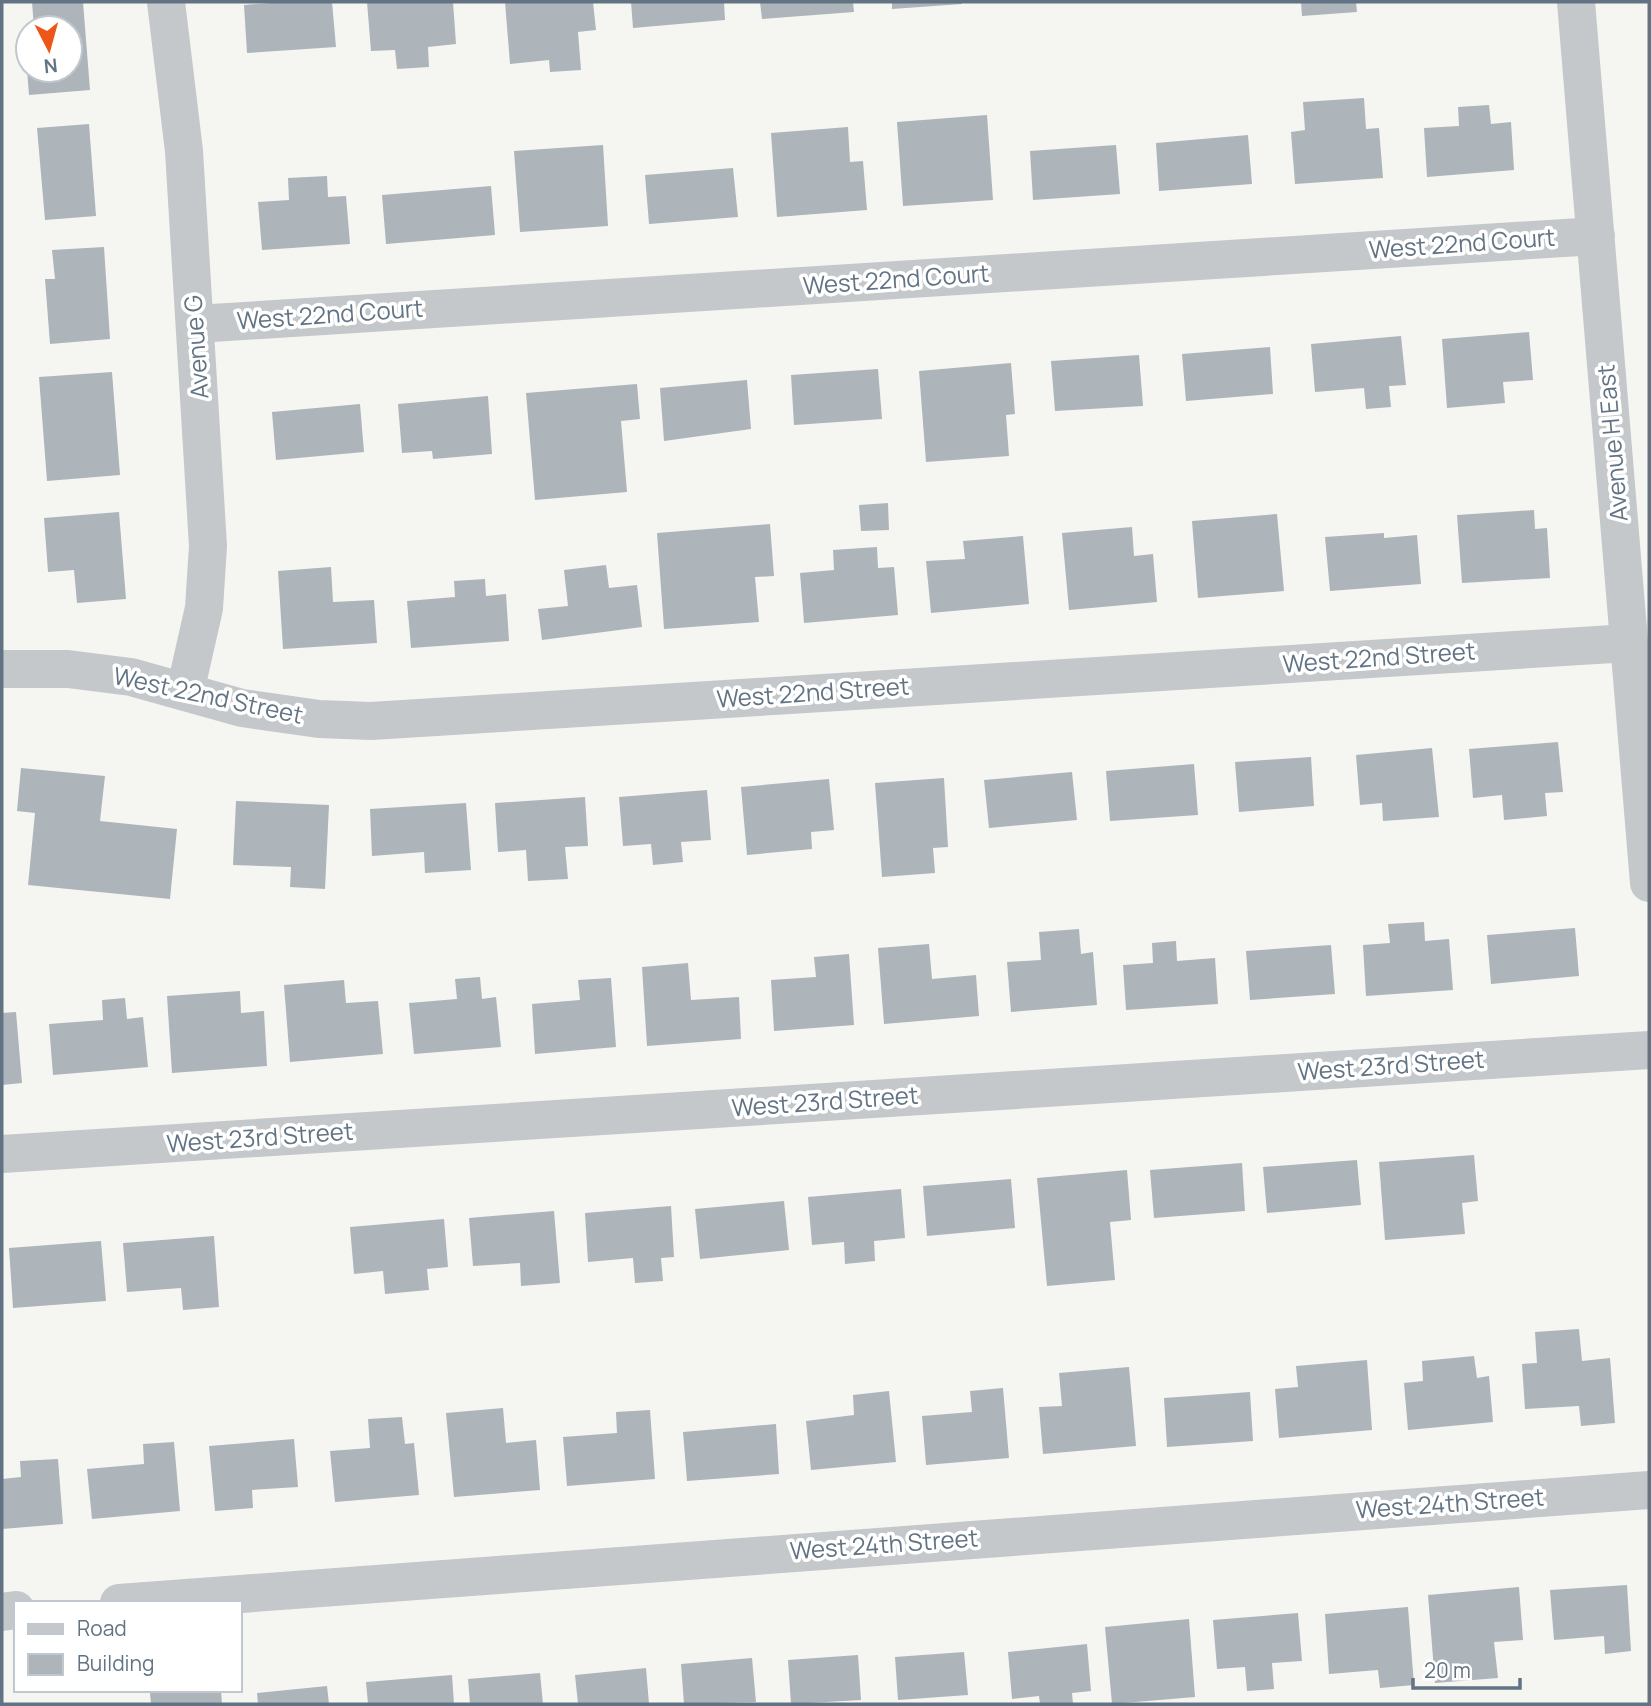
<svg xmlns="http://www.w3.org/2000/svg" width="1651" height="1706" font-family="Manrope,sans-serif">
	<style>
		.building { fill: #adb4ba }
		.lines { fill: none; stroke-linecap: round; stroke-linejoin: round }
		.minor { stroke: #c4c8cb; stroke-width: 38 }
		.labels { text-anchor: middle; stroke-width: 7; stroke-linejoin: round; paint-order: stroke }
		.street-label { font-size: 24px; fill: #627484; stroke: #fff }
	</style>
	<rect width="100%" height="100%" fill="#f5f6f1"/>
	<path class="building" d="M32 2H83L90 90 29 95 27 70H70V28H34Z
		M285 2H332L336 47 247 53 244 5Z
		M367 2H453L456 44 428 47 429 67 397 69 395 50 371 51Z
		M505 2H593L596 30 578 32 581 70 550 72 549 60 510 64Z
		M631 2H724L725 20 633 28Z
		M760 2H853L854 12 762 19Z
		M892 2H962V4L892 9Z
		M1301 2H1356L1357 12 1302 16Z
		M1364 98 1366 129 1379 128 1383 178 1295 184 1291 132 1305 130 1303 102Z
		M1489 105 1491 124 1511 122 1514 170 1427 177 1424 128 1459 126 1458 107Z
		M987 115 993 200 903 206 897 122Z
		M89 124 96 216 45 220 37 128Z
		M848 127 850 162 863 161 867 210 777 217 771 133Z
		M1248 135 1252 184 1159 191 1156 143Z
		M603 145 608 226 520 232 514 151Z
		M1116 145 1120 194 1033 200 1030 151Z
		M733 168 738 217 649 224 645 175Z
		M327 176 328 197 346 196 350 244 262 250 258 202 289 200 288 178Z
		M491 186 495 235 386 244 382 195Z
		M104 247 110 339 50 344 45 279H55L52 250Z
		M1529 332 1533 380 1503 382 1505 403 1447 408 1442 339Z
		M1401 336 1406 385 1389 386 1391 407 1366 409 1364 388 1315 392 1311 344Z
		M1270 347 1273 394 1186 401 1182 354Z
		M1139 355 1143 406 1055 411 1051 361Z
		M1011 363 1015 414 1006 415 1009 456 926 462 919 371Z
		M878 369 882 419 794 425 791 375Z
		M112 372 120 475 47 481 39 377Z
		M747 380 751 429 664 441 660 388Z
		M637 384 640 419 621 421 627 492 535 500 526 393Z
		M488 396 492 454 433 459 432 451 402 453 398 404Z
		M360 404 364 452 276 460 272 412Z
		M888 503 889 530 861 531 859 505Z
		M1534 510 1535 529 1547 528 1550 578 1462 583 1457 515Z
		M119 512 126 599 77 603 74 570 48 572 44 518Z
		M1277 514 1284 591 1198 598 1192 521Z
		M770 524 774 576 755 577 759 622 664 629 657 533Z
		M1132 527 1134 556 1153 554 1157 602 1069 610 1062 533Z
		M1384 533V538L1417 535 1421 584 1330 591 1325 537Z
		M1023 536 1029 604 931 613 926 561 965 559 963 541Z
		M877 547 878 568 894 567 898 615 804 623 800 573 834 570 833 550Z
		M606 565 609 588 637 585 642 627 542 640 538 609 568 606 564 570Z
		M331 567 333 602 374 600 377 643 283 649 278 571Z
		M485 579 486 596 506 594 509 641 411 648 407 601 455 597 454 581Z
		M1558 742 1563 792 1545 793 1547 816 1504 820 1502 795 1473 798 1469 749Z
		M1432 748 1439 817 1383 821 1382 803 1360 805 1356 755Z
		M1311 757 1314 806 1239 812 1235 762Z
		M1194 764 1198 815 1110 821 1106 771Z
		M21 768 105 776 100 821 177 829 170 899 28 885 35 813 17 811Z
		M1072 772 1077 820 989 828 984 780Z
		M944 778 948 847 933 848 935 873 882 877 875 783Z
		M829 779 834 830 811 832 812 849 747 855 741 787Z
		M707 790 711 840 681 842 683 862 653 865 651 844 623 846 619 797Z
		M585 797 588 846 565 847 568 879 528 881 526 850 498 852 495 803Z
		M236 801 329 805 325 889 290 887 291 867 233 865Z
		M466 803 471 870 425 873 424 852 372 856 370 809Z
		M1424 922 1425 941 1449 939 1453 990 1366 996 1363 945 1390 943 1388 924Z
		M1575 928 1579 976 1491 984 1487 935Z
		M1079 929 1081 954 1093 952 1097 1005 1011 1012 1007 962 1041 960 1039 932Z
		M1176 941 1177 961 1215 958 1218 1004 1126 1010 1123 965 1153 963 1152 943Z
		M929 944 932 979 976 975 979 1016 884 1024 878 948Z
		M1331 945 1335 994 1250 1000 1246 951Z
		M849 954 854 1025 774 1031 771 980 816 977 814 957Z
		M688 963 691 1000 739 997 741 1039 647 1046 642 967Z
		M480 977 482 999 496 997 501 1047 414 1054 409 1003 457 999 455 979Z
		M611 978 616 1047 535 1054 532 1004 580 1000 578 980Z
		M344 980 346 1003 378 1001 383 1054 290 1062 284 985Z
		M240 991 241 1013 264 1011 267 1066 172 1073 167 996Z
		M125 998 127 1019 143 1017 148 1067 53 1075 49 1024 103 1020 102 1000Z
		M16 1012 22 1083 2 1085V1013Z
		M1474 1155 1478 1201 1462 1203 1465 1234 1385 1240 1379 1162Z
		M1357 1160 1361 1205 1267 1213 1263 1167Z
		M1242 1163 1245 1211 1154 1218 1150 1170Z
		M1127 1170 1131 1220 1110 1222 1115 1280 1047 1286 1037 1178Z
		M1011 1179 1015 1228 927 1236 923 1186Z
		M901 1189 905 1238 874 1241 875 1261 845 1264 844 1242 812 1245 808 1197Z
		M784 1201 789 1250 700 1259 695 1209Z
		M671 1206 674 1257 661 1258 663 1281 635 1283 633 1258 588 1262 585 1213Z
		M554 1211 560 1283 521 1286 520 1263 473 1266 469 1218Z
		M444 1219 448 1267 427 1269 429 1290 385 1294 383 1271 354 1274 350 1227Z
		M214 1236 219 1307 183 1310 181 1288 127 1292 123 1243Z
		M101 1241 106 1301 13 1308 9 1248Z
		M1579 1329 1582 1361 1610 1358 1615 1423 1581 1426 1579 1406 1525 1409 1522 1364 1537 1363 1535 1332Z
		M1474 1356 1477 1378 1489 1376 1493 1422 1408 1430 1404 1383 1423 1381 1422 1361Z
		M1367 1360 1372 1430 1279 1438 1275 1389 1298 1387 1296 1366Z
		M1129 1367 1136 1446 1043 1454 1039 1407 1062 1406 1059 1373Z
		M1003 1388 1009 1458 926 1465 922 1416 972 1412 970 1391Z
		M889 1391 896 1462 811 1470 806 1421 854 1415 853 1395Z
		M1250 1392 1253 1441 1167 1447 1164 1398Z
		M503 1408 506 1443 536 1440 540 1490 454 1497 446 1413Z
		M650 1410 655 1479 567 1486 563 1437 617 1433 616 1412Z
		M402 1417 405 1444 414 1443 419 1495 335 1502 330 1451 370 1448 368 1419Z
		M776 1424 779 1474 687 1481 683 1432Z
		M294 1439 298 1487 252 1490 253 1508 215 1511 209 1446Z
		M174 1442 180 1511 92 1519 87 1469 144 1464 143 1444Z
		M58 1459 63 1524 2 1529V1479L21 1477 20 1461Z
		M1627 1585 1631 1651 1605 1654 1604 1636 1554 1640 1550 1590Z
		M1519 1587 1523 1640 1494 1642 1498 1678 1435 1683 1428 1595Z
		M1408 1607 1414 1685 1380 1688 1378 1670 1329 1674 1325 1614Z
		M1298 1613 1302 1661 1272 1663 1274 1689 1247 1691 1245 1667 1217 1669 1213 1620Z
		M1189 1619 1195 1697 1112 1704 1105 1627Z
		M1087 1644 1091 1691 1072 1693 1073 1704H1040L1039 1696 1012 1699 1008 1652Z
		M964 1652 968 1695 898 1700 895 1657Z
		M858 1655 861 1700 791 1704 788 1660Z
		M752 1658 756 1702 684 1704 681 1664Z
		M646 1668 649 1704H578L575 1675Z
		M540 1673 543 1704H470L468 1679Z
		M452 1675 454 1704H368L366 1682Z
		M327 1686 329 1704H258L257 1693Z
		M186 1690H221L222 1704H151L150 1693Z"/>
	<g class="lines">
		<path class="minor" d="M166 2 184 151 208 546 204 608 185 692
			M1576 2 1649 883
			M196 324 1596 236
			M2 669H68L131 677 242 708 319 719 371 721 1629 643
			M2 1154 1649 1050
			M119 1603 1649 1490
			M2 1612 16 1610"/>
	</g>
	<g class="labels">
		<g class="street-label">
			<text transform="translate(1462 244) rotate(-4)" y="8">West 22nd Court</text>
			<text transform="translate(896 280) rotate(-4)" y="8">West 22nd Court</text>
			<text transform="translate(330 315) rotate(-4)" y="8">West 22nd Court</text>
			<text transform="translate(197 347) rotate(-94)" y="8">Avenue G</text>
			<text transform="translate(1613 443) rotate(-95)" y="8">Avenue H East</text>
			<text transform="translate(1379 658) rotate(-4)" y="8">West 22nd Street</text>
			<text transform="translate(813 693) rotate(-4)" y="8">West 22nd Street</text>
			<text transform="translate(208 696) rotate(12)" y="8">West 22nd Street</text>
			<text transform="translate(1391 1066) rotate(-4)" y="8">West 23rd Street</text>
			<text transform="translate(825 1102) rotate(-4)" y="8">West 23rd Street</text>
			<text transform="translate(260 1138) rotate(-4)" y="8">West 23rd Street</text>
			<text transform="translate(1450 1504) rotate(-4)" y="8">West 24th Street</text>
			<text transform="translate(884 1545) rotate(-4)" y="8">West 24th Street</text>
		</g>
	</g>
	<rect width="1651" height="1706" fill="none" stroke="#627484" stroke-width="7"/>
	<rect x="14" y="1601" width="228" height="91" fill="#ffffff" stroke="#c0c7ce" stroke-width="2"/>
	<rect x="28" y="1624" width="35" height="10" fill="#c4c8cb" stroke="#c0c7ce" stroke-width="2"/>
	<text x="77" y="1636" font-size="21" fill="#627484">Road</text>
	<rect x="28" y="1654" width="35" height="21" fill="#adb4ba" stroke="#c0c7ce" stroke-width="2"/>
	<text x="77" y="1671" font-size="21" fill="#627484">Building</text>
	<g transform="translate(49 49) rotate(174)"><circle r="33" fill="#ffffff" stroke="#c0c7ce" stroke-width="2"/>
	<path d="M0-5L12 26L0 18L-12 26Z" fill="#ee5519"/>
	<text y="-10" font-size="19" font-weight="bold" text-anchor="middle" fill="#627484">N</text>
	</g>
	<path d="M1413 1678v10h107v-10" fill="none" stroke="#627484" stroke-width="3.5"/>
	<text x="1424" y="1678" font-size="21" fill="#627484" stroke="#ffffff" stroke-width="5" paint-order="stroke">20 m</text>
</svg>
